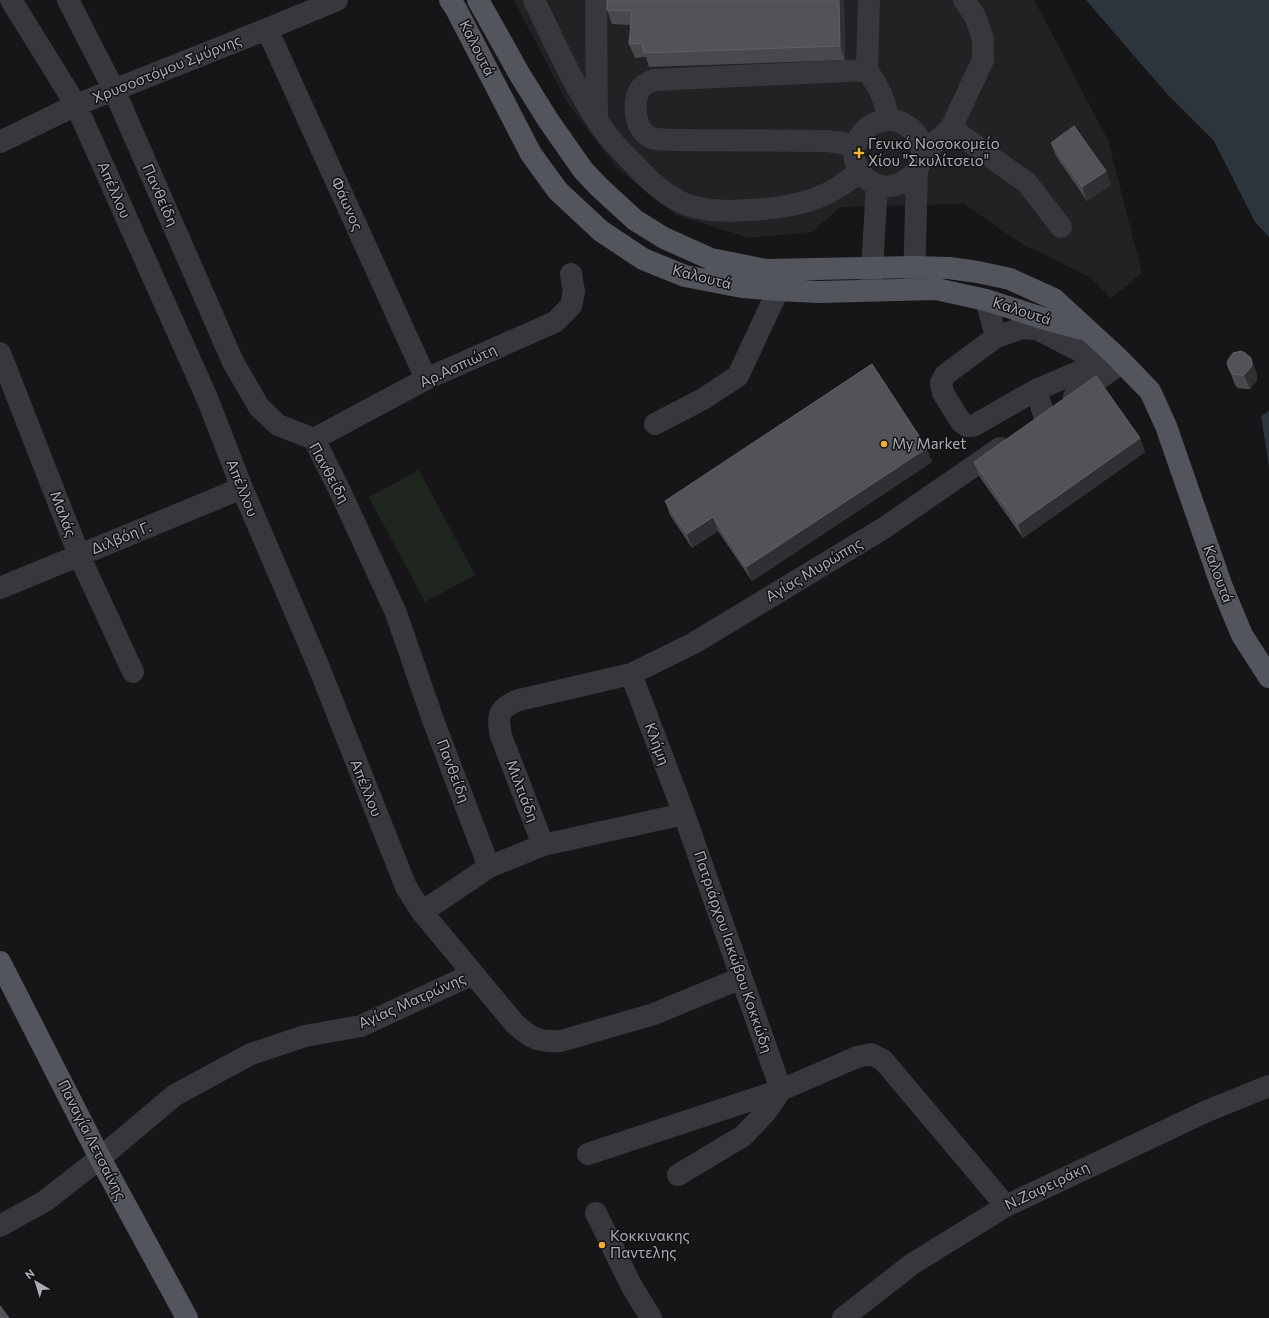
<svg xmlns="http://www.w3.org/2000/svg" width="1269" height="1318" font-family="Commissioner,sans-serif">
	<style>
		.built { fill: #222225 }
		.green { fill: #1e261f }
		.water { fill: #2c353c }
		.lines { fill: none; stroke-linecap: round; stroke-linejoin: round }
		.minor { stroke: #37383d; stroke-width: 22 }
		.major { stroke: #53555c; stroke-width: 22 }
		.wall { fill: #47494d }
		.shaded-wall { fill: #2f3033 }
		.building { fill: #525359; stroke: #5f6168 }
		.poi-dot { fill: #f2b134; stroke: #111113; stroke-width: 1.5 }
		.labels { text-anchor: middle; stroke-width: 3; stroke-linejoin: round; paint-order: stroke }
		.street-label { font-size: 15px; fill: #a8adb8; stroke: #111113 }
		.poi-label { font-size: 15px; fill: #a8adb8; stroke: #111113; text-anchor: start }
	</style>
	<rect width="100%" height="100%" fill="#161618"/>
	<path class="built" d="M514 0H1034L1108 140 1142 273 1111 298 1090 277 1022 244 964 204 840 207 812 232 749 238 676 215 616 167 566 101Z"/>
	<path class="green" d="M419 470 475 575 425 602 369 497Z"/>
	<path class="water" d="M1086 0H1269V237L1255 222 1214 141 1167 94Z
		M1269 411V467L1261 416Z"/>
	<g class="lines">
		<path class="minor" d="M11 0 76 105 207 398 242 488 318 665 406 887 422 912 515 1024C532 1039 538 1042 561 1041L654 1014 741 978
			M68 0 114 90 233 362 259 407 278 425 314 439 340 491 396 613 433 720 489 867
			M534 0C556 45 578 96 608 136 616 146 626 156 635 165 649 181 667 197 688 205 712 213 738 211 763 209 799 206 833 197 859 171
			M596 0 597 120
			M267 29 426 379
			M867 70 869 0
			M951 128 1027 183 1061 227
			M0 142 76 105 267 29 337 0
			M855 148 843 143 826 141 671 140C665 139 658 140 652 138 635 132 631 102 641 88 644 84 649 82 654 80L867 70C879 88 885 98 888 120
			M922 154 951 128 983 60V39L975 16 964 0
			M871 286 877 185
			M914 286 917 170C919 165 922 158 922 153 922 132 902 117 883 121 874 122 868 126 862 133 836 166 883 211 917 170
			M986 300 996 337 945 375 941 383 943 393 961 422 967 426H973L1036 390 1101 362 1037 329 1022 328 996 337
			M0 353 79 555 133 672
			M1036 390 1045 418
			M1074 397 1122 362
			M655 424 703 399 738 376 778 290
			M314 439 426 379 555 322 571 306 574 291 571 274
			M0 588 242 488
			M631 674 684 814 781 1090 857 1057 871 1054 883 1060 1006 1206
			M543 845 501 736C497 715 498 708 519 700L631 674 694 643 884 528 1000 448
			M422 912 489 867 543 845 684 814
			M588 1154 781 1090
			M678 1175 743 1136 765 1113 781 1090
			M596 1213 631 1285 651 1318
			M0 1226 45 1201 100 1158 175 1095 251 1054 305 1036 361 1026 473 974
			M843 1318 912 1264 1006 1206 1207 1111 1269 1086"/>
		<path class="major" d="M450 0 456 9 531 154 558 191 601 231 643 259 685 276 742 287 778 290 819 292 936 289 986 300 1045 319 1083 329
			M478 0 520 75 548 120 583 170 598 186 635 220 664 238 711 259 766 270 914 267 949 268 978 272 1010 279 1054 299 1116 356 1150 391 1166 426 1222 587 1242 635 1269 677
			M0 962 100 1158 187 1318"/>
	</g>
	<path class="wall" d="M607 0H844L845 60 649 67 646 57 635 58 629 44 631 25 612 24 607 10Z
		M1051 143 1106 171 1111 185 1087 201 1056 156Z
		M1251 358 1256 372 1257 380 1250 389H1246L1238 388 1235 385 1227 363Z
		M1140 438 1145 452 1023 538 979 476 974 462Z
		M932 462 752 581 718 531 692 548 670 515 665 501Z"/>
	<path class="shaded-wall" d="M839 0H844L845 60 840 46Z
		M1106 171 1111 185 1087 201 1082 187Z
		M1251 358 1256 372 1257 380 1250 389 1244 375Z
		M1140 438 1145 452 1023 538 1018 524Z
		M927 448 932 462 752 581 746 567Z
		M713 517 718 531 692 548 687 534Z"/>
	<path class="building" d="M607 0H839L840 46 644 53 642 43 629 44 632 11 607 10Z
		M1074 126 1106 171 1082 187 1051 143Z
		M1241 351 1245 353 1251 358 1252 366 1244 375H1241L1233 374 1230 371 1227 363 1228 360 1233 353Z
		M872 364 927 448 746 567 713 517 687 534 665 501Z
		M1096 376 1140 438 1018 524 974 462Z
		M0 1306 9 1318H0Z"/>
	<g class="poi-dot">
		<path d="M857 147h4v4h4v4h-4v4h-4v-4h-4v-4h4z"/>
		<circle cx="884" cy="444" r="4"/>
		<circle cx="602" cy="1245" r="4"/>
	</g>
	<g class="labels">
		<g class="street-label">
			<text transform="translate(477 48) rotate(63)" y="5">Καλουτά</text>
			<text transform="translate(167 69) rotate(-22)" y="5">Χρυσοστόμου Σμύρνης</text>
			<text transform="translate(114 190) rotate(66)" y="5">Απέλλου</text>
			<text transform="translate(160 195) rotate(66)" y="5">Πανθείδη</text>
			<text transform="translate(347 204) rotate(66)" y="5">Φάωνος</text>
			<text transform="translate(702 277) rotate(14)" y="5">Καλουτά</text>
			<text transform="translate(1022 311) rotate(18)" y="5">Καλουτά</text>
			<text transform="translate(458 366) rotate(-25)" y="5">Αρ.Ασπιώτη</text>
			<text transform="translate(329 473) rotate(61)" y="5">Πανθείδη</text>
			<text transform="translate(242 488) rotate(68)" y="5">Απέλλου</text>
			<text transform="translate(63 514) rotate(69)" y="5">Μαλάς</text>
			<text transform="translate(121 538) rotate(-22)" y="5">Διλβόη Γ.</text>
			<text transform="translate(814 570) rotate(-31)" y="5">Αγίας Μυρώπης</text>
			<text transform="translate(1218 574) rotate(70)" y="5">Καλουτά</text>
			<text transform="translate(657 744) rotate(69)" y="5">Κλήμη</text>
			<text transform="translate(453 771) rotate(69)" y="5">Πανθείδη</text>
			<text transform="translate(366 788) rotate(68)" y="5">Απέλλου</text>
			<text transform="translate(522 791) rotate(69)" y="5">Μιλτιάδη</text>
			<text transform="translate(733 952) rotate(71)" y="5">Πατριάρχου Ιακώβου Κοκκώδη</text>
			<text transform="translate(412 1001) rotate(-24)" y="5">Αγίας Ματρώνης</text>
			<text transform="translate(92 1140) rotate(63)" y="5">Παναγία Λετσαίνης</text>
			<text transform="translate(1047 1186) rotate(-26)" y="5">Ν.Ζαφειράκη</text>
		</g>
		<g class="poi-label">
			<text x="868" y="149">Γενικό Νοσοκομείο<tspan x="868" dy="17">Χίου "Σκυλίτσειο"</tspan></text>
			<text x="892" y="449">My Market</text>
			<text x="610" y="1241">Κοκκινακης<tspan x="610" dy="17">Παντελης</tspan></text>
		</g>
	</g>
	<g transform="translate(36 1282) rotate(322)" stroke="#111113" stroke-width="3" paint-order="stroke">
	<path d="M0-3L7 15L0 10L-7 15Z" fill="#a8adb8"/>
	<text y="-6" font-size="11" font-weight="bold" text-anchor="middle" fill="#a8adb8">N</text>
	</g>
</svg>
